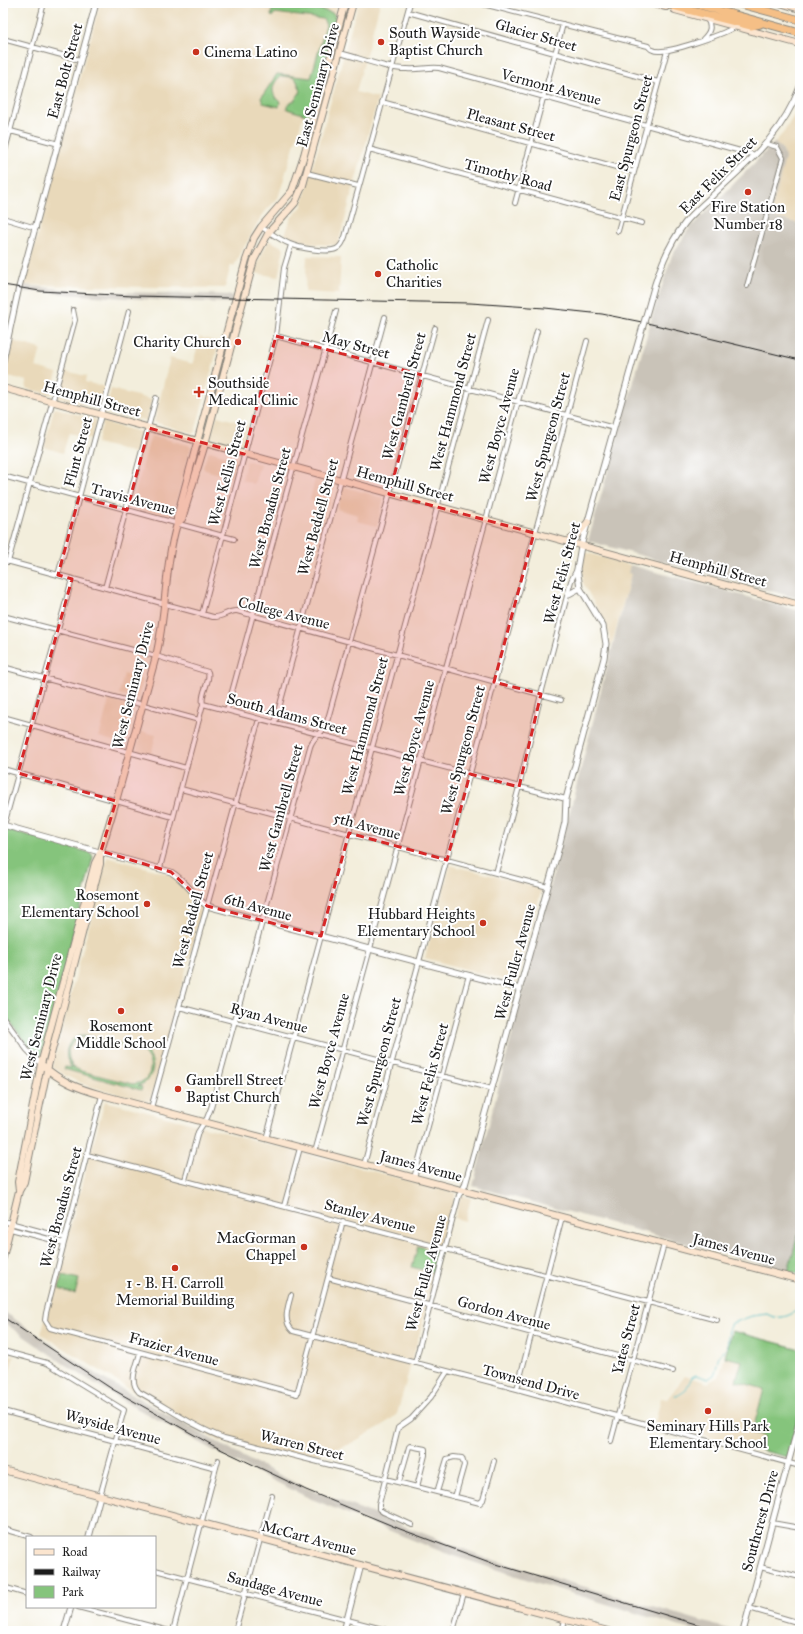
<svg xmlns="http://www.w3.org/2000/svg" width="803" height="1634" font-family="'IM FELL Great Primer',serif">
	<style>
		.built { fill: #e9d9ba }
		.industrial { fill: #c9c3b8 }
		.green { fill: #85c47c; stroke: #50704c; fill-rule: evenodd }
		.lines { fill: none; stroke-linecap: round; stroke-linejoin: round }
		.stream { stroke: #4bb9c2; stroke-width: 1 }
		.minor-casing { stroke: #88857c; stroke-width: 6 }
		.tertiary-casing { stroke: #88857c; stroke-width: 7 }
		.secondary-casing { stroke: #88857c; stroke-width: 8 }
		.motorway-casing { stroke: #88857c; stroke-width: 9 }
		.minor { stroke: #fff; stroke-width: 4 }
		.tertiary { stroke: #fff; stroke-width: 5 }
		.secondary { stroke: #fbe5cf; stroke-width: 6 }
		.motorway { stroke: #f5bf86; stroke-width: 7 }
		.rail { stroke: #1c1c1c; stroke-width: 1 }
		.tertiary-bridge-casing { stroke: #88857c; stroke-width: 7; stroke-linecap: butt }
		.tertiary-bridge { stroke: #fff; stroke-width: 5 }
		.marked { fill: #d62828; fill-opacity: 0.2; stroke: #d62828; stroke-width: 3; stroke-dasharray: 8 5; stroke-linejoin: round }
		.poi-dot { fill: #c8321e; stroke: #fff; stroke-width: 1.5 }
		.labels { text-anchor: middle; stroke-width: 4; stroke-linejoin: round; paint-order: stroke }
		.poi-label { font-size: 15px; fill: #1c1c1c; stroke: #fff; text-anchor: start }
		.street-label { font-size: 15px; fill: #1c1c1c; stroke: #fff }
	</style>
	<rect width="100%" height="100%" fill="#fff"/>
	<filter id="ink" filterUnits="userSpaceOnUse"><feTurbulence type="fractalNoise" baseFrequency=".025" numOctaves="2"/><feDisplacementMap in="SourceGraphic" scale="8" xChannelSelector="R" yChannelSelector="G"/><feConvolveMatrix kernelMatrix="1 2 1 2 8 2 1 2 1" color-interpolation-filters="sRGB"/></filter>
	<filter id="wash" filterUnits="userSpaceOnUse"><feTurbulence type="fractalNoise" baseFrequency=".012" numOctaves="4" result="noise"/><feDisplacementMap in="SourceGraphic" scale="16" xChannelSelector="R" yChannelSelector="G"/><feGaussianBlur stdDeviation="0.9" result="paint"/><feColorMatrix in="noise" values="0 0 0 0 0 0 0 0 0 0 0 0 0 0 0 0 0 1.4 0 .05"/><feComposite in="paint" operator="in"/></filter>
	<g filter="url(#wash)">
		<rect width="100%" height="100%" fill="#f3eedc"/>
		<path class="built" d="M100 3H338L278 198 262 215 234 266 231 265 225 288 24 285Z
			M358 3H380L356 92 378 98 338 245 313 244 285 235 291 218 302 206Z
			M800 105V224L770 216 785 158 783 150 775 142 784 132Z
			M269 240 284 248 278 277 254 273 260 258Z
			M307 256 341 257 339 294 305 292Z
			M200 337 219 343 195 432 192 433 154 422 170 358 193 364Z
			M13 341 41 349 36 367 57 373 51 395 26 388 27 381 6 376Z
			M65 371 86 376 85 382 105 387 99 408 58 398Z
			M111 389 152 400 147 421 106 410Z
			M56 408 96 420 92 439 69 433 63 453 44 447 54 409Z
			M217 416 249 425 244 445 212 438 211 436Z
			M103 422 143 433 138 454 97 443Z
			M151 435 189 445 191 447 172 517 171 519 131 508Z
			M210 451 237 459 232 478 205 470 203 467 207 455Z
			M249 461 260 464 254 484 242 480 246 462Z
			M315 479 335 484 329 505 310 500Z
			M342 486 384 498 377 526 357 521 358 515 337 509Z
			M584 552 630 565 628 573 631 574 611 647 607 626 583 583 582 559Z
			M124 674 143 680 138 699 119 694Z
			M109 700 133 707 123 744 99 737Z
			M141 731 156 735 151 755 136 750Z
			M107 857 162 872 174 877 182 883 196 901 203 907 150 1102 88 1086 64 1075 52 1067Z
			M450 865 542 888 516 983 425 958Z
			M105 1101 456 1193 428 1303 397 1414 385 1424 348 1445 316 1454 278 1456 220 1441 155 1405 41 1334Z
			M461 1195 471 1198 465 1221 455 1218Z
			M3 1354 14 1356 7 1380 3 1379Z
			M725 1357 742 1361 737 1381 764 1388 752 1432 764 1436 760 1450 655 1423 661 1398 667 1399 685 1376 708 1383 719 1376Z"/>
		<path class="industrial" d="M775 142 783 150 785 158 770 216 800 224V599L588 541 652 317 672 255 688 230Z
			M24 285 78 291 233 295 231 303 171 301 35 292H25L22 291Z
			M630 565 800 611V1227L788 1271 473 1186 631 574 628 573Z
			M3 1311 97 1375 245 1458 304 1487 487 1558 735 1631H694L538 1583 445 1553 309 1498 229 1459 125 1402 70 1368 3 1322Z"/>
		<path class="green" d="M287 3H297L333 13 337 18 311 111 306 115 287 109V105L294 101 301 91 296 79 292 77 281 76C271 84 270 94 280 102L279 107 263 103 261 98 277 74 311 78 326 25 323 19 275 13 272 17 271 16 272 10Z
			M3 828 91 853 93 857 42 1055 39 1056 35 1055 3 1013Z
			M84 1035 139 1048C158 1055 157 1079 138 1086L142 1087 141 1090 64 1069 65 1067 72 1068C61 1055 67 1037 84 1035ZM81 1037H90L143 1052C157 1064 150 1084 132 1084L81 1071 73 1067 69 1060 68 1050 72 1043Z
			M800 1227V1274L788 1271Z
			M418 1246 440 1252 434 1273 412 1267Z
			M62 1275 79 1279 75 1294 59 1289Z
			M732 1331 800 1349V1410L788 1457 760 1450 764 1436 752 1433 764 1389 736 1381 742 1361 725 1357Z"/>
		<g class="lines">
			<path class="stream" d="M674 1395 677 1396 685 1391 692 1377 696 1375 708 1379 715 1374 719 1355 727 1348 729 1330 732 1323 752 1316 767 1314C778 1321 791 1316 800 1308"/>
		</g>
	</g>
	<g filter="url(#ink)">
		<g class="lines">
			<defs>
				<path id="minor" d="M479 3 648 46C650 48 651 50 653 50 664 56 723 34 735 27
					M408 12 658 82
					M3 39 80 60
					M703 39C710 32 712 27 707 19
					M340 53C360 58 386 69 407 69 418 70 428 67 439 68L755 155
					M382 102 634 172
					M3 129 59 144
					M369 149 642 223
					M3 158 44 3
					M307 173 358 186
					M515 203 563 24
					M3 218 36 228
					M261 227C271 233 280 240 290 244 299 248 327 253 336 249 341 247 343 242 345 237L410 3
					M618 231 667 51
					M747 286 783 158 777 147 767 144
					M276 336 614 428
					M3 476 234 539
					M3 560 213 617C223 618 228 610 237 611L561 700
					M8 562 75 320 73 310
					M58 575 129 311
					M105 588 156 398
					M202 614 276 336 284 268 291 245
					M3 616 156 656 208 672C211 682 200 693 203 704L160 868
					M3 667 199 720
					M203 704 566 799
					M227 710 336 311
					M3 717 186 768
					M275 723 385 317
					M3 769 173 817
					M181 789 548 887
					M4 825 72 579
					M496 873 519 787 541 694 571 581 577 569
					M179 1007 492 1089
					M3 1017 27 1050 41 1064
					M102 1095 46 1313 45 1320 50 1328 297 1394 343 1221
					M151 1108 259 719
					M266 1139 488 320
					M315 1152 537 331
					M87 1155 717 1320
					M364 1165 587 341
					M414 1178 469 975
					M185 1180 198 1132 207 1118 211 1108 310 747C312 739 317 737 322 731 326 727 327 721 329 715L435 328
					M284 1206 300 1148
					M3 1221 65 1238
					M3 1227 64 1243
					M328 1278 673 1371
					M291 1295C288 1307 282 1321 293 1331L517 1389 800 1466
					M3 1351 47 1363 124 1410 100 1496
					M140 1353C137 1366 128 1381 139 1392 168 1408 194 1427 224 1438L480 1503 483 1500 494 1461
					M415 1363 459 1195 462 1191
					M517 1389 562 1217
					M3 1411 216 1468
					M611 1441 664 1244
					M399 1482 409 1447 410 1446 425 1449V1455L417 1487
					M437 1492 447 1459 454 1457 462 1458 464 1465 455 1497
					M772 1523 800 1528
					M412 1525 383 1512 379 1509V1504L398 1428 411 1419 431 1397 447 1372
					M3 1529 31 1537
					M760 1567 800 1577
					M155 1570 390 1631
					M3 1587 27 1594
					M78 1607 169 1631
					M749 1608 800 1623
					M173 1631 218 1460
					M235 1631 272 1496
					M453 1631 464 1593
					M562 1631 565 1620"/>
				<path id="tertiary" d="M651 298C658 271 668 245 685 223 693 213 704 204 713 195 750 160 781 136 800 87
					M3 361 19 287 96 3
					M569 594 580 588
					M3 825 171 872C186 881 194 896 207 906L520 989
					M462 1191 465 1185 559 847 565 822 566 799 604 658 606 644 603 626 580 588 579 581 577 569 581 546 634 357
					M89 1537 100 1496
					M744 1628 800 1419
					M64 1631 71 1607
					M344 1631 361 1565"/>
				<path id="secondary" d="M650 3 666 7
					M780 3 800 9
					M675 10 800 44
					M3 388 800 605
					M177 524 182 519 205 444 254 260 269 232 295 203 303 185 353 3
					M567 542 577 535 588 522
					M41 1064C61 1082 77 1088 102 1095L800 1280
					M19 1191 18 1182 41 1064 95 863 101 851 116 801 156 656C167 612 164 567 177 524V517L246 260 254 238 261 227 292 191 304 155 345 3
					M3 1257 19 1191 24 1182 47 1070 100 864V855
					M3 1470 608 1631"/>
				<path id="motorway" d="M661 3 751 26 760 24
					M692 3 800 33
					M737 3 800 20"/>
			</defs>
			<use href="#minor" class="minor-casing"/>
			<use href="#tertiary" class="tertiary-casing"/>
			<use href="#secondary" class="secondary-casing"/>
			<use href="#motorway" class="motorway-casing"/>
			<use href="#minor" class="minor"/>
			<use href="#tertiary" class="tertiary"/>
			<use href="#secondary" class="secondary"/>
			<use href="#motorway" class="motorway"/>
			<path class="rail" d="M3 285 40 291 133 296 470 303 545 308 602 314 647 323 800 360
				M3 1317 112 1389 214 1446 306 1490 400 1529 492 1563 719 1631"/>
			<defs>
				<path id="tertiary-bridge" d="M634 357 651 298"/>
			</defs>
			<use href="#tertiary-bridge" class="tertiary-bridge-casing"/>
			<use href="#tertiary-bridge" class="tertiary-bridge"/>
		</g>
	</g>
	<path class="marked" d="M276 336 422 375 389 494 534 533 494 682 541 694 519 787 470 774 447 860 349 833 321 936 207 906 171 872 101 851 116 801 18 773 72 579 58 575 79 497 127 510 149 428 244 454Z"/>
	<g class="poi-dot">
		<circle cx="381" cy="42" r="4"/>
		<circle cx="196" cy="52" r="4"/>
		<circle cx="748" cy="192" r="4"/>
		<circle cx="378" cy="274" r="4"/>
		<circle cx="238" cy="342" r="4"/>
		<path d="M197 386h4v4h4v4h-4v4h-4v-4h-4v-4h4z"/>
		<circle cx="147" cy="904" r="4"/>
		<circle cx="483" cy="923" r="4"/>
		<circle cx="121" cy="1011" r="4"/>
		<circle cx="178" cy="1089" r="4"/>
		<circle cx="304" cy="1247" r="4"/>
		<circle cx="175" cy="1268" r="4"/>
		<circle cx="708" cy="1411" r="4"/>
	</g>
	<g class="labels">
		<g class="poi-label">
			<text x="389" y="38">South Wayside<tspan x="389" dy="17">Baptist Church</tspan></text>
			<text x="204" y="57">Cinema Latino</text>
			<text x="748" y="212" text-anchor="middle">Fire Station<tspan x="748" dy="17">Number 18</tspan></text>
			<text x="386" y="270">Catholic<tspan x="386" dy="17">Charities</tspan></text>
			<text x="230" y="347" text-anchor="end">Charity Church</text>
			<text x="208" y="388">Southside<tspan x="208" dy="17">Medical Clinic</tspan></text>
			<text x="139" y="900" text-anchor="end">Rosemont<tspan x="139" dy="17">Elementary School</tspan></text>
			<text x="475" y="919" text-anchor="end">Hubbard Heights<tspan x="475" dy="17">Elementary School</tspan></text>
			<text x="121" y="1031" text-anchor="middle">Rosemont<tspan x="121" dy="17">Middle School</tspan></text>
			<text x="186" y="1085">Gambrell Street<tspan x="186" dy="17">Baptist Church</tspan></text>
			<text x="296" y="1243" text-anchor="end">MacGorman<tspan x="296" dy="17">Chappel</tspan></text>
			<text x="175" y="1288" text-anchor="middle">1 - B. H. Carroll<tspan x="175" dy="17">Memorial Building</tspan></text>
			<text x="708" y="1431" text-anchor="middle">Seminary Hills Park<tspan x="708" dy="17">Elementary School</tspan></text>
		</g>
		<g class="street-label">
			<text transform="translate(536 35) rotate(16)" y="5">Glacier Street</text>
			<text transform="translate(65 71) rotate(-75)" y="5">East Bolt Street</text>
			<text transform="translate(318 85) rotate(-75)" y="5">East Seminary Drive</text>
			<text transform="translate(551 87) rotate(15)" y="5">Vermont Avenue</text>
			<text transform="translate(511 125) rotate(15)" y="5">Pleasant Street</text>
			<text transform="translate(631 138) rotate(-75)" y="5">East Spurgeon Street</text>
			<text transform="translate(508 175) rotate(15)" y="5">Timothy Road</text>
			<text transform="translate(718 175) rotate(-45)" y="5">East Felix Street</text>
			<text transform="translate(356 345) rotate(15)" y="5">May Street</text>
			<text transform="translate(404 396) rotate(-75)" y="5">West Gambrell Street</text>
			<text transform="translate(92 399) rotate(15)" y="5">Hemphill Street</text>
			<text transform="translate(453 402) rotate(-75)" y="5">West Hammond Street</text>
			<text transform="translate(499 426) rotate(-75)" y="5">West Boyce Avenue</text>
			<text transform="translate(548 437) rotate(-75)" y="5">West Spurgeon Street</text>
			<text transform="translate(78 452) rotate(-75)" y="5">Flint Street</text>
			<text transform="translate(227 473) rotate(-75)" y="5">West Kellis Street</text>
			<text transform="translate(405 484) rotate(15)" y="5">Hemphill Street</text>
			<text transform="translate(133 499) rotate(15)" y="5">Travis Avenue</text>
			<text transform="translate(270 508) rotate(-75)" y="5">West Broadus Street</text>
			<text transform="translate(318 517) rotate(-75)" y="5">West Beddell Street</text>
			<text transform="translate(718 569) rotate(15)" y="5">Hemphill Street</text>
			<text transform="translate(562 573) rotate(-75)" y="5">West Felix Street</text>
			<text transform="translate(284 613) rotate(14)" y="5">College Avenue</text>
			<text transform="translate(133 685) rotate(-76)" y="5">West Seminary Drive</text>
			<text transform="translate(287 714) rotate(15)" y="5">South Adams Street</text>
			<text transform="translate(365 726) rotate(-75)" y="5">West Hammond Street</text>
			<text transform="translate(414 738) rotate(-75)" y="5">West Boyce Avenue</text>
			<text transform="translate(463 750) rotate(-75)" y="5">West Spurgeon Street</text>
			<text transform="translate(281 808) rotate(-75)" y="5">West Gambrell Street</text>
			<text transform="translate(367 826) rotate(15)" y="5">5th Avenue</text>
			<text transform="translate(258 907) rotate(15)" y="5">6th Avenue</text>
			<text transform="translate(193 910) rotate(-75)" y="5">West Beddell Street</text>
			<text transform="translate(515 962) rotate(-75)" y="5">West Fuller Avenue</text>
			<text transform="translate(41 1017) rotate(-76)" y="5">West Seminary Drive</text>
			<text transform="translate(269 1018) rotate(15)" y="5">Ryan Avenue</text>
			<text transform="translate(329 1051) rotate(-75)" y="5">West Boyce Avenue</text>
			<text transform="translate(379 1062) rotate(-75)" y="5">West Spurgeon Street</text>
			<text transform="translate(430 1074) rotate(-75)" y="5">West Felix Street</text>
			<text transform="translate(421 1166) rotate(15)" y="5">James Avenue</text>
			<text transform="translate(61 1207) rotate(-75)" y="5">West Broadus Street</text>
			<text transform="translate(370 1216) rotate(15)" y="5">Stanley Avenue</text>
			<text transform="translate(734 1249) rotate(15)" y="5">James Avenue</text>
			<text transform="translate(426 1273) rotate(-75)" y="5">West Fuller Avenue</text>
			<text transform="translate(504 1313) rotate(15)" y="5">Gordon Avenue</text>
			<text transform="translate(626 1339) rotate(-75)" y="5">Yates Street</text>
			<text transform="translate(174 1349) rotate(15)" y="5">Frazier Avenue</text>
			<text transform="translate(531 1382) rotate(15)" y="5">Townsend Drive</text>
			<text transform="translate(113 1427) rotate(15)" y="5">Wayside Avenue</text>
			<text transform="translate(302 1445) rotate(14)" y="5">Warren Street</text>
			<text transform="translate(760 1521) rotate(-75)" y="5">Southcrest Drive</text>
			<text transform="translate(309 1538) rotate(15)" y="5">McCart Avenue</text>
			<text transform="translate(275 1589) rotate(15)" y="5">Sandage Avenue</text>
		</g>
	</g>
	<rect width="803" height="1634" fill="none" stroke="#fff" stroke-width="16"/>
	<rect x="26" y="1536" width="130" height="72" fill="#ffffff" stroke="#a4a4a4"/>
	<rect x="34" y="1549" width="20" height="6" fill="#fbe5cf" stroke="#a4a4a4"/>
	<text x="62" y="1556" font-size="12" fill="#1c1c1c">Road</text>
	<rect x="34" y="1569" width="20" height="6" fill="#1c1c1c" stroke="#a4a4a4"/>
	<text x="62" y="1576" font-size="12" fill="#1c1c1c">Railway</text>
	<rect x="34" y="1586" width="20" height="12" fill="#85c47c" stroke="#a4a4a4"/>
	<text x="62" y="1596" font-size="12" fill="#1c1c1c">Park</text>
</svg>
